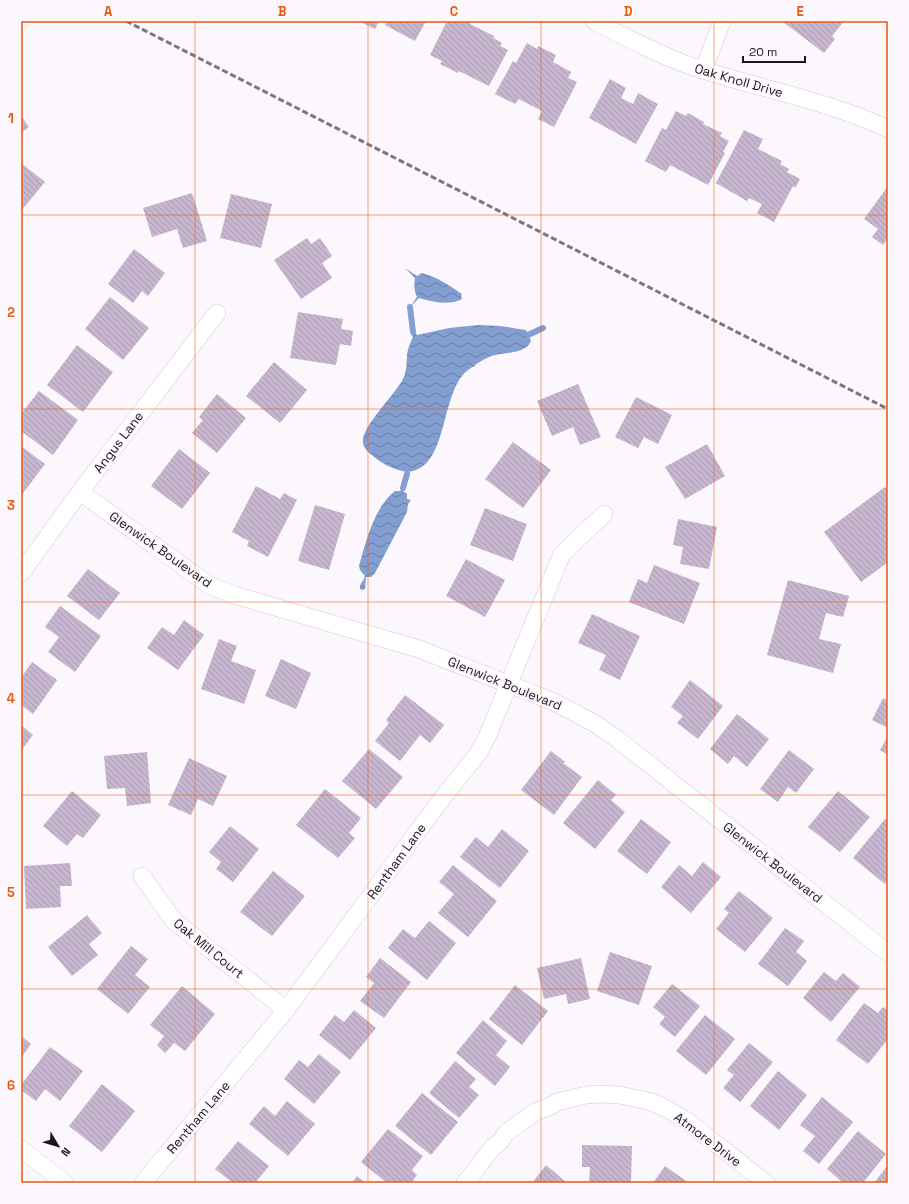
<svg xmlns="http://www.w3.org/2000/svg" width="909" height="1204" font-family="'Space Grotesk',sans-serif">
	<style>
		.water { fill: url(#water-waves) }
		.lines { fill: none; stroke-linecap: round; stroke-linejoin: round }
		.stream { stroke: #839ed0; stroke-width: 6 }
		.building { fill: url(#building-back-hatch) }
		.street-casing { stroke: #d7c4de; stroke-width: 18 }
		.street { stroke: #fff; stroke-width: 17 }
		.rail { stroke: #7c767e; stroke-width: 3; stroke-dasharray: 6 3; stroke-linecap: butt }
		.grid { fill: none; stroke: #e8590c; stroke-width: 1; stroke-opacity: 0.55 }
		.labels { text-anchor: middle; stroke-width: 4; stroke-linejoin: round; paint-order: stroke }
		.street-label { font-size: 13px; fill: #1c151e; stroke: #fbf7fd }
		.neatline { fill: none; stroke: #e8590c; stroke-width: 1.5 }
		.grid-label { font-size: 13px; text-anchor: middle; font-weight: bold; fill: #e8590c }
	</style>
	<defs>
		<pattern id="water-waves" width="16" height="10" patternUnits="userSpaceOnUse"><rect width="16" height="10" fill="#839ed0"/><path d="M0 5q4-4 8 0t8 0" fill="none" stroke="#6a80a8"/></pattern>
		<pattern id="building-back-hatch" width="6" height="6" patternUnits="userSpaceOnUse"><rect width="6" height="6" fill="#c8b5cf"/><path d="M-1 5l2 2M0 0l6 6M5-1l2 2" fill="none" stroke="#ab9bb1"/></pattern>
	</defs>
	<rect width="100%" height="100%" fill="#fbf7fd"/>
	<path class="water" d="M405 268 417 276 422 273C437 277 449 285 462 294L461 296 462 299C449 306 433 302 419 298L410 307 417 297C414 291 414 285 415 278Z
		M479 325 500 326 526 330 531 341C525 354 507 352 495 355 487 357 481 361 475 365V366C437 381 453 469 407 472V474L406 472C393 469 384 465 373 456 369 453 363 448 363 442 361 428 394 395 402 381 407 371 406 367 407 357 407 351 410 343 413 337L411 334 414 330 417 335 449 328Z
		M402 488H404L403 491 407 494V499L411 500 408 504 407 512 375 573 371 577H366L365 589 363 590 360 589C359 584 364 581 365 576L360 570 359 566C366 542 374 507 395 491H400Z"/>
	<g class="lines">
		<path class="stream" d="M410 307 413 332
			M528 335 543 328
			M403 488 407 474"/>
	</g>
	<path class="building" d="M359 21H379L375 29Z
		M383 21H426L415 41 385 25 386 22Z
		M447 21H471L470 24 494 36 493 38 502 43 500 46 508 50 489 86 459 71 458 73 440 64 442 61 430 55Z
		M782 21H844L832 36 835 39 824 53Z
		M527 43 537 49 538 46 556 55 553 62 571 72 568 78 577 82 554 127 538 119 542 111 519 99 515 104 495 94 513 61 516 63Z
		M610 79 626 88 621 98 633 104 638 93 658 104 636 144 589 118Z
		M676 111 686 116 688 113 704 122 703 124 722 133 720 136 729 141 723 152 725 153 708 185 670 165 666 172 645 161 662 128 666 130Z
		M21 116 29 127 21 133Z
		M744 130 763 139 758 149 782 161 780 164 789 169 787 172 800 179 795 188 793 186 774 222 757 213 762 204 749 198 747 201 716 183Z
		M21 163 45 182 21 211Z
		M888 186V238L883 245 872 237 878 229 864 219Z
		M192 193 207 241 183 248 177 229 152 237 143 208Z
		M231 194 272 204 261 248 220 238Z
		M307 238 311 244 320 238 332 256 322 263 332 278 301 299 274 260Z
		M134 249 165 273 148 296 142 291 133 303 108 284Z
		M110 297 149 328 123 360 85 329Z
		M298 312 343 319 341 329 353 331 351 346 340 344 336 365 290 358Z
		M77 345 113 372 83 412 47 385Z
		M274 362 307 390 280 423 246 396Z
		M578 384 601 437 580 445 573 427 552 436 537 401Z
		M39 391 78 420 53 455 21 431V414Z
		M217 394 246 418 217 453 192 433 203 420 199 417Z
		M636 397 672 415 658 444 644 437 638 448 615 437Z
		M513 442 551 470 523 508 485 479Z
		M707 444 725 476 685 499 665 467Z
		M21 446 45 464 21 496Z
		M179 449 210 473 182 509 151 486Z
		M256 486 280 499 284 493 297 500 268 557 247 546 249 541 232 532Z
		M885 487 888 490V559L886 560 887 563 861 582 824 532Z
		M315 505 345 514 329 570 298 561Z
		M485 508 527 524 513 561 470 545Z
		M678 519 717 527 709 569 680 564 683 547 673 545Z
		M466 559 505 580 485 617 446 596Z
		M654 565 700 583 684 624 629 602 638 579 647 583Z
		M88 569 120 593 99 620 67 596Z
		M788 580 849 596 843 617 826 613 819 639 841 644 833 673 767 655Z
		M60 606 101 636 75 672 48 652 59 637 45 627Z
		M592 614 640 636 620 680 599 670 606 655 578 643Z
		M184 620 204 635 178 670 147 648 162 627 174 635Z
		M219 639 237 646 231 661 256 670 244 704 201 689Z
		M281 659 311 673 296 709 265 696Z
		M32 662 57 680 33 714 21 705V674L23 675Z
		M690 680 723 706 698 739 677 723 683 716 671 707Z
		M405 695 444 725 430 743 420 735 400 761 375 741 389 723 386 720Z
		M883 698 888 701V728L872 720Z
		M737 714 769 739 747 767 734 756 728 764 710 749Z
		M21 725 33 735 21 751Z
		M888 736V755L880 750Z
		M369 749 403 777 376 809 342 781Z
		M789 750 814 769 796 793 788 787 778 802 760 789Z
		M551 751 565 762 563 763 582 777 554 815 521 790Z
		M147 752 151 803 127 806 125 788 107 789 104 756Z
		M189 758 227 776 213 806 198 799 191 815 168 805Z
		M598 780 616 795 611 800 625 812 595 849 563 823Z
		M325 789 361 818 349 833 355 838 338 858 296 825Z
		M72 791 101 815 83 838 77 834 67 846 43 826Z
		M838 791 870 817 840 852 808 827Z
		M641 819 671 842 647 874 617 851Z
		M885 819 888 821V880L885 884 853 858Z
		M230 826 259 849 233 882 216 869 221 862 209 852Z
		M502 829 529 851 500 888 460 857 476 837 488 847Z
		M703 862 721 877 691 913 661 887 679 865 692 876Z
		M70 863 72 886H60L61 907 26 909 24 866Z
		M453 865 497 901 468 937 438 913 454 894 439 882Z
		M273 871 305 896 272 936 240 912Z
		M739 891 773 918 745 952 716 929 729 913 724 909Z
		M87 915 102 933 89 944 98 955 72 976 48 947Z
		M429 921 456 943 427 980 388 948 403 929 415 938Z
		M785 928 804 941 796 952 807 961 788 986 758 964Z
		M131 946 148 959 135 975 150 987 128 1014 97 989Z
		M610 952 652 966 639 1005 597 991Z
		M380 958 411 982 384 1018 360 1001 374 983 366 977Z
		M581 958 590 999 568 1004 566 994 544 999 537 968Z
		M824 972 836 981 843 973 860 987 831 1022 803 998Z
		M672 984 700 1006 675 1037 659 1024 665 1017 653 1007Z
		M515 985 548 1011 522 1045 489 1019Z
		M182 986 215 1014 185 1051 174 1043 165 1053 157 1045 164 1036 150 1025Z
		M864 1003 878 1013 883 1007 888 1011V1039L868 1064 836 1040Z
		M354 1010 376 1028 350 1060 319 1035 335 1015 344 1022Z
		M705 1015 735 1039 706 1075 676 1051Z
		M483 1020 507 1041 496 1055 510 1067 495 1086 456 1053Z
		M21 1036 31 1044 21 1058Z
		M749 1043 773 1062 740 1102 723 1088 734 1075 727 1070Z
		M50 1047 83 1071 60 1101 45 1089 36 1101 21 1090V1085Z
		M319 1054 341 1072 314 1104 284 1079 299 1060 308 1067Z
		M455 1061 476 1079 469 1087 479 1095 459 1118 429 1093Z
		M778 1071 807 1095 779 1130 750 1106Z
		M102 1084 135 1111 102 1152 69 1126Z
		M422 1093 458 1122 431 1155 395 1126Z
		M822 1097 853 1122 819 1164 803 1151 815 1136 800 1125Z
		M287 1101 315 1124 288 1156 249 1124 264 1106 275 1116Z
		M388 1129 423 1156 412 1170 417 1175 411 1183H387L361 1162Z
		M858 1131 886 1154 863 1183H843L827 1169Z
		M238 1141 269 1166 255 1183H233L215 1169Z
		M582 1145 632 1146 631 1183H589L590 1167H582Z
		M546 1165 567 1183H532Z
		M888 1165V1183H874Z
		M665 1166 689 1183H653Z
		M357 1176 366 1183H352Z"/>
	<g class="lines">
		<defs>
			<path id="street" d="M594 21C625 37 655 53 688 65 754 88 824 99 888 129
				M704 69 722 21
				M80 492 209 585 234 595 419 649 554 702 594 723 616 738 888 953
				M21 573 80 492 217 313
				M142 876 174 921 286 1010
				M21 1149 65 1183
				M143 1183 286 1010 441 800 479 752 487 737 562 554 604 514
				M465 1183 493 1147 499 1143 506 1133 535 1112 553 1105 557 1102 586 1095 599 1094 620 1095 652 1102 667 1109 687 1121 766 1183"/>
		</defs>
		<use href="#street" class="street-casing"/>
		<use href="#street" class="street"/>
		<path class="rail" d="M126 21 888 409"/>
	</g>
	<path class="grid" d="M195 21V1183M368 21V1183M541 21V1183M714 21V1183M21 215H888M21 409H888M21 602H888M21 795H888M21 989H888"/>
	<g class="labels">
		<g class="street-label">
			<text transform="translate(739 80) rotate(16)" y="5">Oak Knoll Drive</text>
			<text transform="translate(118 442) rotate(-53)" y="5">Angus Lane</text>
			<text transform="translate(161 549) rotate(35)" y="5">Glenwick Boulevard</text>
			<text transform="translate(505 683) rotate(22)" y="5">Glenwick Boulevard</text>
			<text transform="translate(396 861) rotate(-54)" y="5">Rentham Lane</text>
			<text transform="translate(773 862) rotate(38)" y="5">Glenwick Boulevard</text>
			<text transform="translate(209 948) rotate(39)" y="5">Oak Mill Court</text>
			<text transform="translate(198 1117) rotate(-50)" y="5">Rentham Lane</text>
			<text transform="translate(708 1139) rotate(37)" y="5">Atmore Drive</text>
		</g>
	</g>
	<rect width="909" height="1204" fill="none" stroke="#fbf7fd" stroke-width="44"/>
	<g transform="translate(58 1146) rotate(128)" stroke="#fbf7fd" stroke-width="3" paint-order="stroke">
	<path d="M0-3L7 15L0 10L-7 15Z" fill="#1c151e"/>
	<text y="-6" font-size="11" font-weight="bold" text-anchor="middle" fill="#1c151e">N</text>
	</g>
	<path d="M743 56v6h62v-6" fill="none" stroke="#1c151e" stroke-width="2"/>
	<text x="749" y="56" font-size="12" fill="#1c151e" stroke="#fbf7fd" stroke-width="3" paint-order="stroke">20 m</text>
	<rect x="22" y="22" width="865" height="1160" class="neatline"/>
	<g class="grid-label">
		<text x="108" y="16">A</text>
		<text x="282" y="16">B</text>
		<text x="454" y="16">C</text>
		<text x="628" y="16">D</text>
		<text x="800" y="16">E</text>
		<text x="11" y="123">1</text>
		<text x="11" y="317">2</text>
		<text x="11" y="510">3</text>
		<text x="11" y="703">4</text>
		<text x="11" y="897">5</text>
		<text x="11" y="1090">6</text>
	</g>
</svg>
